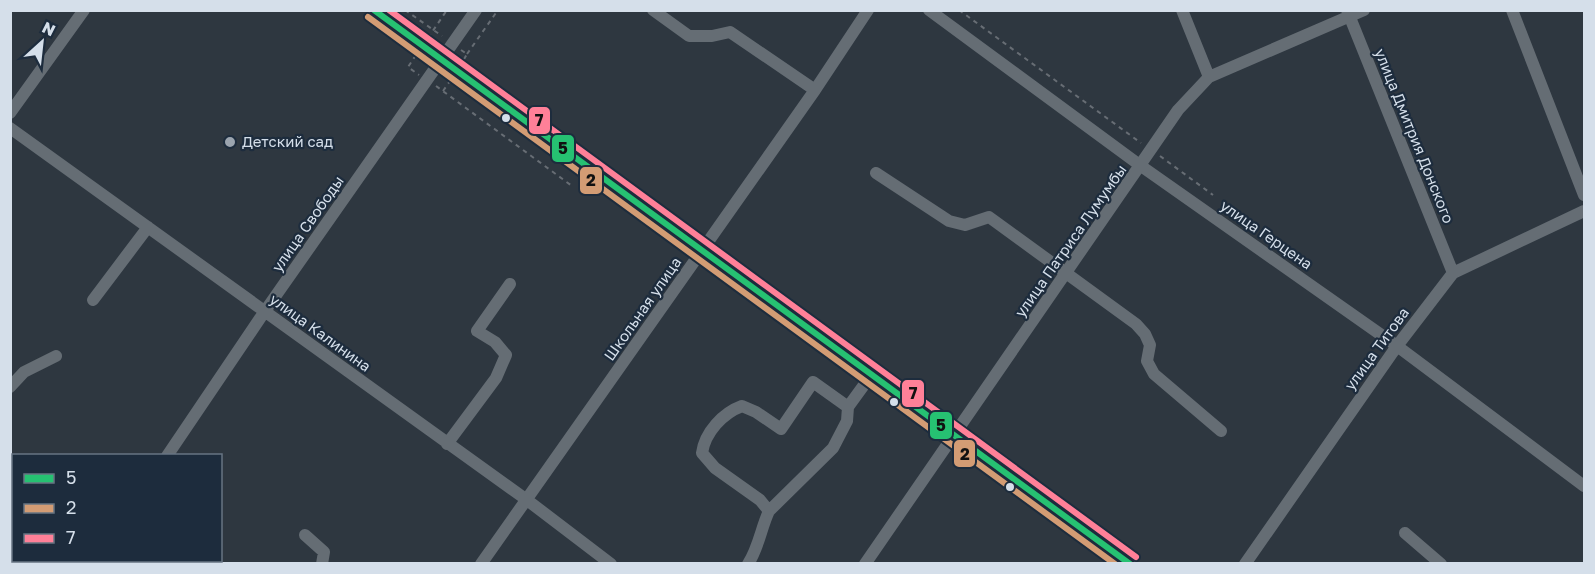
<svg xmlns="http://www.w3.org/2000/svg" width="1595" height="574" font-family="'Golos Text',sans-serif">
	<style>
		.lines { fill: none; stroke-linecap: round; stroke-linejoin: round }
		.path { stroke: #676d74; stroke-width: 2; stroke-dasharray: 4.5 4.5; stroke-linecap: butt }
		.minor { stroke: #656d74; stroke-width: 12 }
		.major { stroke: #69717b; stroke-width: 16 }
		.bus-1-casing { stroke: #1d2c3d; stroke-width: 10 }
		.bus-2-casing { stroke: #1d2c3d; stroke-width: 10 }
		.bus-3-casing { stroke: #1d2c3d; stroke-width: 10 }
		.bus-1 { stroke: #26c172; stroke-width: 6 }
		.bus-2 { stroke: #d39c74; stroke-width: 6 }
		.bus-3 { stroke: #ff8098; stroke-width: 6 }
		.bus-dot { fill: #d5dfea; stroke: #1d2c3d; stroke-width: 2 }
		.poi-dot { fill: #9ba4ae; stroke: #1d2c3d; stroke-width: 2 }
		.labels { text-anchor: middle; stroke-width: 4.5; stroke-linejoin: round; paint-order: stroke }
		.street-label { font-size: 15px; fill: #d5dfea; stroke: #1d2c3d }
		.poi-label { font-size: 15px; fill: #d5dfea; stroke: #1d2c3d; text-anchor: start }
		.line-badge { stroke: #1d2c3d; stroke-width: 2 }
		.pale-badge-label { font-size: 16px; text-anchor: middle; font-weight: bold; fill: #111 }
	</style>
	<rect width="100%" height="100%" fill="#2e3740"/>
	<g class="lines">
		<path class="path" d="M405 10 442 36
			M959 10 1141 143
			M428 38 447 10
			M461 50 467 54 463 61
			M467 54 498 10
			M416 55 408 67 419 75
			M436 86 572 186
			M443 91 450 81
			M1160 156 1213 195"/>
		<path class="minor" d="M373 10 1131 564
			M653 10 689 36H712L730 32 815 90
			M929 10 1141 166 1397 346 1584 486
			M1182 10 1209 77
			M1347 10 1453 273
			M1512 10 1584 195
			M10 113 84 10
			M10 128 527 500 611 564
			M876 173 949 221 965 225 989 217 1136 324 1145 334 1150 345 1147 361 1154 374 1221 431
			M93 300 148 227
			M10 387 24 372 56 356
			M848 407 872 374
			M447 444 496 378 506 355 495 342 477 331 510 284
			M167 456 265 311 476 10
			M1405 533 1441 564
			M305 535 324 552 322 564
			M93 564 95 560
			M481 564 815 90 868 10
			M748 564C759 547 761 528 769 511L833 448 847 421 848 407 813 382 781 429 756 412 742 406C723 413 705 432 702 453L715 468 760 500 769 511
			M865 564 1178 110 1209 77 1364 10
			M1245 564 1397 346 1453 273 1584 211"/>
		<path class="major" d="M10 531 14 533
			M52 560 56 564"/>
		<defs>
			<path id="bus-1" d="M374 10 1130 564"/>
			<path id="bus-2" d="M368 17 1115 564"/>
			<path id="bus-3" d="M389 10 1136 557"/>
		</defs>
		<use href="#bus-1" class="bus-1-casing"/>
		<use href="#bus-2" class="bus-2-casing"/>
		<use href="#bus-3" class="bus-3-casing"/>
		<use href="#bus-1" class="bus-1"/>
		<use href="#bus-2" class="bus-2"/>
		<use href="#bus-3" class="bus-3"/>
	</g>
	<g class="bus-dot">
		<circle cx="506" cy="118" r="5"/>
		<circle cx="894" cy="402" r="5"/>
		<circle cx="1010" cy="487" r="5"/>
	</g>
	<circle class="poi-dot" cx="230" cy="142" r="6"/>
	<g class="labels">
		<g class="street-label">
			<text transform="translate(1414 136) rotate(68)" y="5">улица Дмитрия Донского</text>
			<text transform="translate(308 224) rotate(-55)" y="5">улица Свободы</text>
			<text transform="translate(1266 235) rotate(35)" y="5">улица Герцена</text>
			<text transform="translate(1071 241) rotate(-55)" y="5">улица Патриса Лумумбы</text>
			<text transform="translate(643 309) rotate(-55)" y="5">Школьная улица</text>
			<text transform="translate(320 333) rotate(36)" y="5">улица Калинина</text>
			<text transform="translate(1377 349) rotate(-54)" y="5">улица Титова</text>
		</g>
		<g class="poi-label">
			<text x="242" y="147">Детский сад</text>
		</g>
	</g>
	<g class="line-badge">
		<rect x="528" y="106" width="23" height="29" rx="6" fill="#ff8098"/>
		<rect x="551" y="134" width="24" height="29" rx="6" fill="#26c172"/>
		<rect x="579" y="166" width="24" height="29" rx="6" fill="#d39c74"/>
		<rect x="901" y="379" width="24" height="29" rx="6" fill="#ff8098"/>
		<rect x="929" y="411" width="24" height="29" rx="6" fill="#26c172"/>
		<rect x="953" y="439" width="23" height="29" rx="6" fill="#d39c74"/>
	</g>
	<g class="pale-badge-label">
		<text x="539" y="126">7</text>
		<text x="563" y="154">5</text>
		<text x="591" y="186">2</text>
		<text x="913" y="399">7</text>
		<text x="941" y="431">5</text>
		<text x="965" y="460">2</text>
	</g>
	<rect width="1595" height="574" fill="none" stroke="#d5dfea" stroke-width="24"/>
	<rect x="12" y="454" width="210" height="108" fill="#1d2c3d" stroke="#677482" stroke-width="1.5"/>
	<rect x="24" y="474" width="30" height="9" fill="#26c172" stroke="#677482" stroke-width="1.5"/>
	<text x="66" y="484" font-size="18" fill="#d5dfea">5</text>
	<rect x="24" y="504" width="30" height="9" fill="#d39c74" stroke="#677482" stroke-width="1.5"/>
	<text x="66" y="514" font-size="18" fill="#d5dfea">2</text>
	<rect x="24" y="534" width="30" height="9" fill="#ff8098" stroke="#677482" stroke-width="1.5"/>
	<text x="66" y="544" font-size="18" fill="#d5dfea">7</text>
	<g transform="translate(42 42) rotate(27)" stroke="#1d2c3d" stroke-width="4.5" paint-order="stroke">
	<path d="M0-4.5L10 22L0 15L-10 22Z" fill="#d5dfea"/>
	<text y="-9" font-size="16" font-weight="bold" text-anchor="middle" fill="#d5dfea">N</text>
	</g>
</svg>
